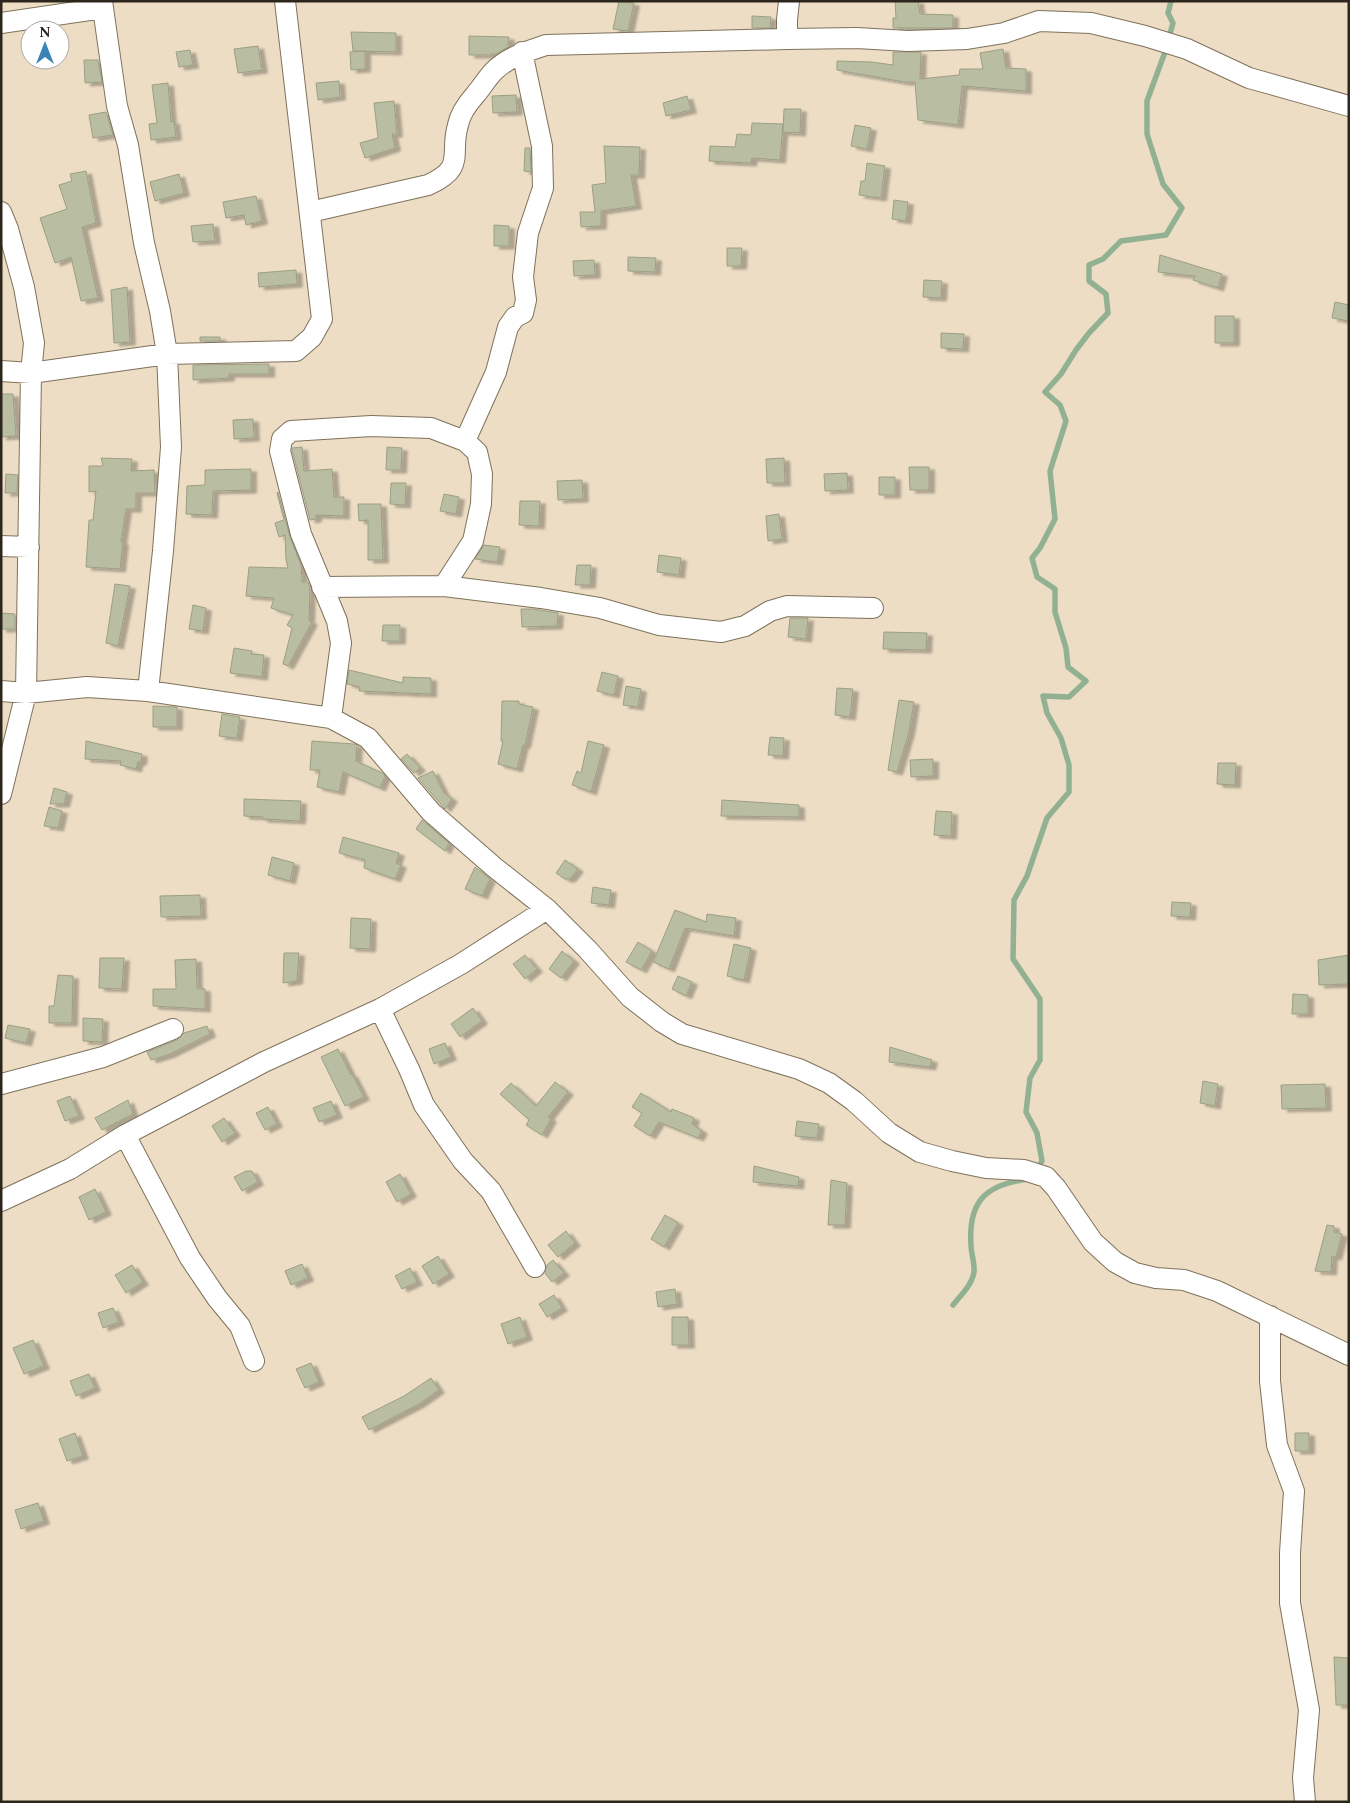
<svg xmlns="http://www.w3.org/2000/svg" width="1350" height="1803" font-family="Spectral,serif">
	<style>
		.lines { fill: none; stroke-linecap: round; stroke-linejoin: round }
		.stream { stroke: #91b192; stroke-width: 5.5 }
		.building { fill: #b9bda2; stroke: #9c9f85; filter: url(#shadow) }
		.minor-casing { stroke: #7f725b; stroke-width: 22 }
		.minor { stroke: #fff; stroke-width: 20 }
	</style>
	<defs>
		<filter id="shadow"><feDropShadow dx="5.5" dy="3" stdDeviation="1" flood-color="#0004"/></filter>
	</defs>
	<rect width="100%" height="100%" fill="#ecddc4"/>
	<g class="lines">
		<path class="stream" d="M1036 1170 1042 1161 1037 1133 1026 1112 1030 1078 1040 1060V999L1013 959 1014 900 1027 876 1047 818 1069 792V765L1061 738 1047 713 1043 696 1069 697 1086 681 1068 667 1066 648 1055 612V589L1037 577 1032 558 1040 548 1055 519 1050 471 1066 421 1060 405 1045 392 1061 374 1076 350 1089 333 1108 313 1106 294 1089 281V265L1103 259 1121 241 1166 235 1182 208 1163 184 1147 134V101L1165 52 1173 23 1168 13 1171 1
			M953 1305C961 1295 972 1285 974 1272 975 1264 971 1253 971 1245 968 1201 986 1184 1029 1179"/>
	</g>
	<path class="building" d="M619 1 634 3 628 31 613 29Z
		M895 1H918L920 14 953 15V28H893V18H896Z
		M752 16 771 17 770 28H752Z
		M351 32 396 33V52L353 51Z
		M469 36 509 37 508 47 496 54H491V55H469Z
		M258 46 262 70 238 73 234 49Z
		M1003 49 1006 68 1026 69V91L962 86 958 125 918 120 915 82H904L837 70V61L872 62 893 65V52H921L920 79 959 75 960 69H983L980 53Z
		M190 50 193 65 179 67 176 52Z
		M365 51V69L351 70 350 52Z
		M84 60H98L102 82 85 83Z
		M339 81 340 97 318 100 316 83Z
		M168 83 171 122 174 121 176 137 151 140 149 124 157 123 152 85Z
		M516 95 517 112 493 113 492 96Z
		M687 96 691 110 666 116 663 103Z
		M394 101 397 134H392L395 148 365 158 360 143 378 138 374 103Z
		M784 109H801L800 133 783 132Z
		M106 112 113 135 93 138 89 115Z
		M752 123 783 124 780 160 752 158 751 163 709 161 710 146 735 147 737 134 751 135Z
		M855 125 871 128 867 149 851 146Z
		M604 146 640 147 639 175H631L636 206 601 211V226L581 227 580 212H595L592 185 606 183Z
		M525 148H530L531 172 524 171Z
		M867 163 885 166 881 198 859 195 861 181H865Z
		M86 171 96 223 82 227 98 298 81 301 71 257 55 263 40 218 67 209 59 185 72 181 70 174Z
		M179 174 184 193 155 201 150 182Z
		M256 196 262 221 246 225 244 215 226 218 223 202Z
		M894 200 908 202 906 221 892 219Z
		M213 224 215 241 193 242 191 226Z
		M494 225 509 226V246H494Z
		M727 248H742L741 266H727Z
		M1160 255 1222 274 1218 288 1193 280 1195 276 1158 272Z
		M628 257 656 258 655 272 628 271Z
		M594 260 595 275 574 276 573 261Z
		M296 270 297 284 259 287 258 273Z
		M924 280 942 281 941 298 923 297Z
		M127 287 130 342 114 343 111 290Z
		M1335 302 1349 305V321L1332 318Z
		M1215 316H1234V343H1215Z
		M941 333 964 334 963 349 941 348Z
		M200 337H220V341H200Z
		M269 364V374H229V378L193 380V365Z
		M1 394H13L16 436 1 437Z
		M253 419 254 438 234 439 233 420Z
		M302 447 304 471 332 469 334 497H344V516L316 515V519L310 520 292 450V448Z
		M387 447 402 448 401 470H386Z
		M101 458 132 459 131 471 154 470 155 493H136V509H126L121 542H123L120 569 86 567 89 520H93L96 491 89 492V466H103Z
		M784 458 785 483H767L766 459Z
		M909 467H929V490H910Z
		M251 469V490L213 491 212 515 186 514 187 486 205 485V470Z
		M847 473 848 490 825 491 824 474Z
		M6 474 18 475 17 493H5Z
		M879 477H895V495H879Z
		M582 480 583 499 558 500 557 481Z
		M391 483H406L405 505 390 504Z
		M278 492 290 537 301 565 302 582H308L310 588 309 621 312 622 288 666 283 664 292 628 287 625 293 615 271 608 274 598 246 596 249 567 288 568 286 560 285 535 279 537 275 523 284 520 277 493Z
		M444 494 459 497 456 514 440 511Z
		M520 501H540L539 526 519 525Z
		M358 504H381L383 560H368V520L359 521Z
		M779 514 782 539 768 541 766 516Z
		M484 545 500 547 497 562 475 559Z
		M659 555 681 558 679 575 657 572Z
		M577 565H591L590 585H575Z
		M115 584 130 586 118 646 106 643Z
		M193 605 206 608 203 631 189 629Z
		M521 609H534L558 613 557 626 522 627Z
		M1 613 15 614V629H1Z
		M790 618H808L806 639 788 637Z
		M383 625H400V641H382Z
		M884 632 927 633 926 650 883 649Z
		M234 648 252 651 251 654 264 655 262 677 230 673Z
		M349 670 403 683V677L431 678V694L359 691 360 687 347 684Z
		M602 672 618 676 614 695 597 691Z
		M626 686 641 689 638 707 623 705Z
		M837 688 853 689 850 717 835 715Z
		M899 700 914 702 909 732 897 772 888 770Z
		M502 701H519V704L533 707 525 745H523L517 769 498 764 503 741H501Z
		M153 706 177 707V727H153Z
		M222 714 240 717 237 738 219 736Z
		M770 737 784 738 783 756 768 755Z
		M86 741 142 754 141 762H138L136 769 120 765 121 761 85 759Z
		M312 741 354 744 357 745 356 761 382 773 385 776 380 788 343 772 339 792 317 787 320 770H310Z
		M588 741 604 745 591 792 572 785 577 771 581 773Z
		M407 754 420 768 414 773 401 759Z
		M933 759V776L911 777 910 760Z
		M1218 763H1236L1235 785 1217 784Z
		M433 771 444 793 452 799 445 809 418 778Z
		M54 788 67 792 64 804H50Z
		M244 799 301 801 300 821 262 819 263 817 244 816Z
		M722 800 799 805V817L721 816Z
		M49 807 62 811 58 828 44 826Z
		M936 811 952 812 951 836 934 835Z
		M422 820 449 843 445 851 416 829Z
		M343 837 399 853 396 863 401 865 395 879 364 868 365 860 339 853Z
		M272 857 294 863 290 881 268 875Z
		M565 860 578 869 570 879H565L556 873Z
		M475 867 490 879 482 896 465 889Z
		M593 887 611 890 609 905 591 903Z
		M200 895 201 916 161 917 160 896Z
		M1172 902 1191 903 1190 917 1171 916Z
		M675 910 706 922 707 914 736 918 734 936 685 928 669 969 653 962Z
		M351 918 371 919 370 949 350 948Z
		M638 942 652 951 641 970 626 962Z
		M734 944 751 948 744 980 727 976Z
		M562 951 574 961 561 978 549 969Z
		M284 953H299L297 981 283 983Z
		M525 955 537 969 525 979 513 964Z
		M1349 955V984L1319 985 1318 960Z
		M100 958H124L122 989 99 988Z
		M196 959 197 988 205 989V1009L153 1006V989H176L175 960Z
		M58 975 73 976 72 1023H49V1006H54Z
		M678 976 692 982 686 996 672 989Z
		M1293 994 1308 995V1014H1292Z
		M473 1008 482 1021 460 1037 451 1024Z
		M83 1018 103 1019 102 1042 83 1041Z
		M8 1025 30 1029 26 1043 5 1038Z
		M207 1026 210 1034 170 1054 151 1060 147 1052 177 1040 184 1033Z
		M445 1043 451 1057 434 1064 429 1049Z
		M890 1047 932 1060 930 1067 889 1062Z
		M338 1049 351 1075 352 1074 364 1097 345 1106 321 1057Z
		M1203 1081 1218 1084 1215 1106 1200 1103Z
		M555 1082 568 1092 548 1117 551 1119 542 1135 526 1125 529 1120 500 1094 511 1083 536 1106Z
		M1325 1084 1326 1108 1282 1109 1281 1085Z
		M641 1093 671 1112 672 1109 694 1118 692 1124 702 1131 698 1138 659 1122 650 1136 634 1126 642 1113 632 1107Z
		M70 1096 79 1116 65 1121 57 1101Z
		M128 1100 133 1114 102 1130 95 1118Z
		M331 1101 337 1115 319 1122 313 1108Z
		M268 1107 277 1124 265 1130 256 1113Z
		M224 1118 235 1133 222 1142 212 1126Z
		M797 1121 819 1124 817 1138 795 1136Z
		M754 1166 799 1177 798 1186 753 1182Z
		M246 1171H252L258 1182 242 1191 234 1177Z
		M400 1174 411 1194 397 1202 386 1182Z
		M831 1180 847 1183 845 1225H828Z
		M95 1189 106 1212 89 1220 79 1197Z
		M665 1215 678 1223 664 1247 651 1239Z
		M1327 1225 1334 1226V1232L1342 1234 1336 1257 1332 1256 1331 1272 1315 1271Z
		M566 1231 575 1243 558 1257 548 1245Z
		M438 1256 449 1274 433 1284 422 1266Z
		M553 1260 564 1273 552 1282 545 1273 547 1265Z
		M302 1264 308 1278 291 1285 285 1271Z
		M132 1265 143 1282 126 1293 115 1275Z
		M410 1268 417 1282 402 1289 395 1276Z
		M675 1289 677 1304 658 1307 656 1292Z
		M554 1295 562 1308 547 1317 539 1304Z
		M113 1308 119 1322 103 1328 98 1313Z
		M520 1317 527 1337 508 1344 501 1324Z
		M672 1317H688L689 1345H672Z
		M33 1340 44 1366 24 1374 13 1348Z
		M311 1363 319 1382 305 1388 296 1369Z
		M89 1374 95 1388 76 1396 70 1381Z
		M431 1378 439 1390 419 1404 369 1430 362 1417 404 1396Z
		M75 1433 83 1456 67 1461 59 1439Z
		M1295 1433H1309V1451H1295Z
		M38 1503 44 1521 21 1529 15 1510Z
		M1334 1657 1349 1658V1705H1336Z"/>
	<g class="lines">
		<defs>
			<path id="minor" d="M102 1 117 106 128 145 144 243 160 311 167 354 171 447 163 551 148 691
				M789 1 787 20V39L857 38 908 41 967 39 1004 33 1039 21 1091 23 1145 36 1187 49 1249 78 1349 106
				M1 23 103 8
				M1 212 8 229 24 287 34 343 31 373 26 693 1 794
				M310 212 428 185C467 167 449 155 458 125 460 114 468 103 475 95 482 87 487 78 494 71 508 57 528 51 546 45L787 39
				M1 371 31 373 167 354 296 351 312 337 322 319 285 1
				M465 441 496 372 508 327 515 317 523 313 526 300 523 277 528 233 543 188 542 146 522 52
				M1 546 29 547
				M322 587 444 586 541 598 600 608 659 625 721 632 745 626 770 611 787 606 873 608
				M1 691 26 693 87 687 148 691 331 718 368 738 431 812 494 867 547 909 588 950 630 997 662 1022 682 1034 799 1069 829 1083 854 1101 889 1133 920 1152 952 1161 986 1168 1024 1170 1046 1177 1056 1188 1093 1242 1115 1262 1135 1273 1156 1278 1184 1280 1217 1291 1349 1355
				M331 718 341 643 337 621 301 534 280 451 282 439 291 431 371 426 431 428 465 441 477 452 482 474 481 504 473 541 444 586
				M380 1009 409 1069 424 1105 463 1161 491 1191 535 1267
				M1 1084 103 1057 173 1029
				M125 1135 190 1258 217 1298 240 1326 254 1361
				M1 1201 70 1169 125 1135 264 1062 380 1009 461 964 547 909
				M1270 1316V1381L1277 1445 1294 1491 1290 1553V1603L1309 1710 1303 1778 1305 1802"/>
		</defs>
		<use href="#minor" class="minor-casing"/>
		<use href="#minor" class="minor"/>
	</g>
	<rect width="1350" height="1803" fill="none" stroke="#2c261d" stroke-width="5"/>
	<g transform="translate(45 45)"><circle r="24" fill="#ffffff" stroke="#aba8a5"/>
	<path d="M0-4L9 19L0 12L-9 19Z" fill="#3a83b7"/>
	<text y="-8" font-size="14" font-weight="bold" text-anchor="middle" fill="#2c261d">N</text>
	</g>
</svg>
